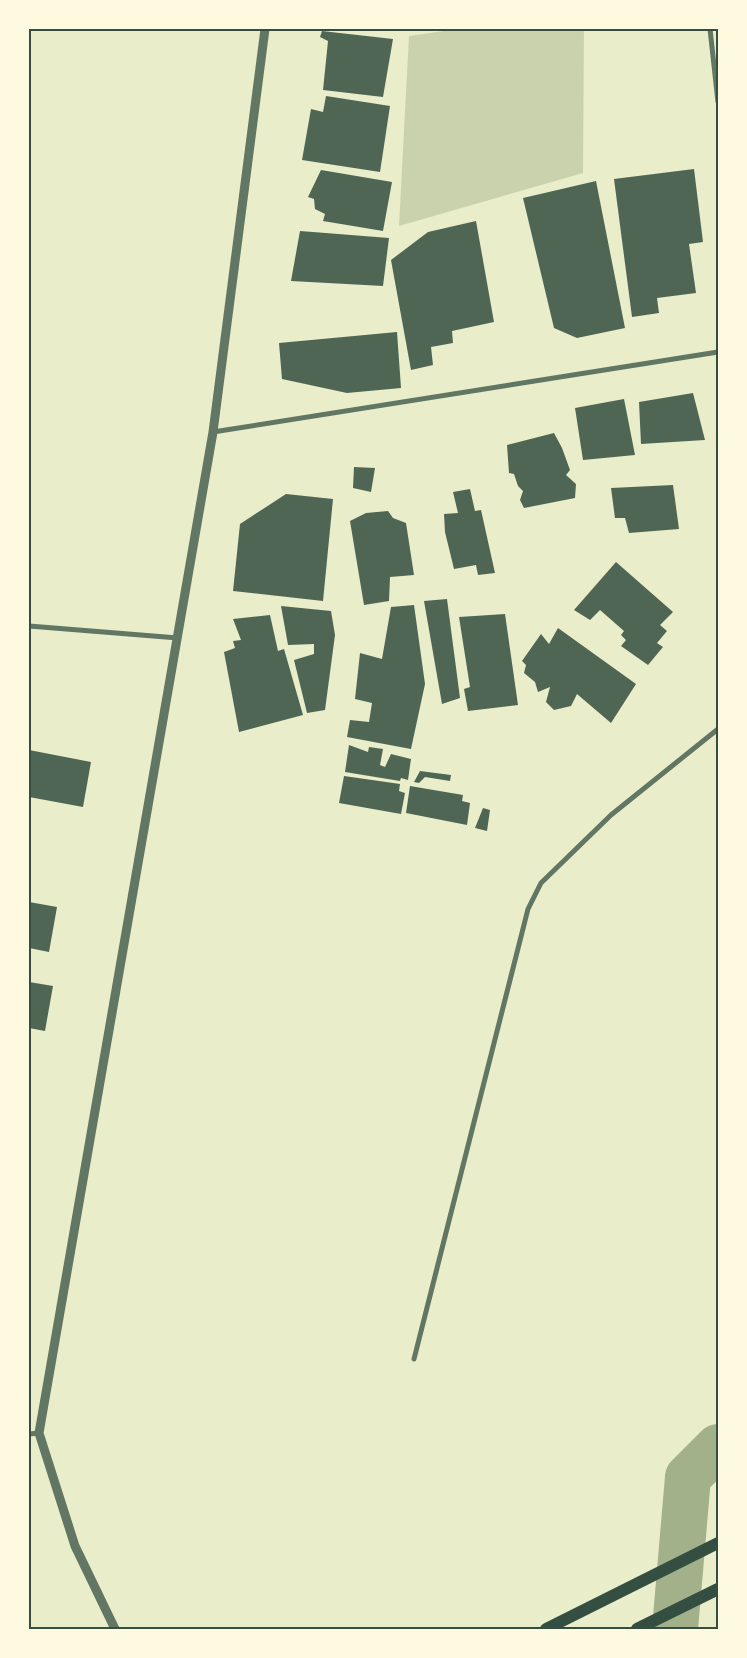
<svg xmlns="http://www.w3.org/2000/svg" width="747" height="1658" font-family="'Roboto Condensed',sans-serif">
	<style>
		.green { fill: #cad2ad }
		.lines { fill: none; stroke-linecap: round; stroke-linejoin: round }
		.river { stroke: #a3b18a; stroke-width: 46 }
		.building { fill: #4f6655 }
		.minor { stroke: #617663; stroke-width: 5 }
		.tertiary { stroke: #617663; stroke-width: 9 }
		.primary { stroke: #344e41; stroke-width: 12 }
		.neatline { fill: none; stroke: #344e41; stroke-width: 2 }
	</style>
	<rect width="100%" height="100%" fill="#e9edc9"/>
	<path class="green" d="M458 29H584L583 173 399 226 409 36Z"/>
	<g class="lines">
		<path class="river" d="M675 1629 688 1477 718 1447"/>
	</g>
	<path class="building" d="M322 31 393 39 383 97 323 90 328 41 320 37Z
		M326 96 390 106 380 172 302 160 311 109 323 112Z
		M694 169 703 242 689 244 696 293 657 298 659 313 632 317 614 179Z
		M321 170 392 182 383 231 323 221 325 214 315 209 314 199 308 197Z
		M596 181 625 328 577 338 554 328 523 198Z
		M476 221 494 322 452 331 453 343 431 347 433 365 411 370 391 260 428 232Z
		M300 231 389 238 383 286 291 281Z
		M397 332 401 388 347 393 282 379 279 343Z
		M693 393 705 440 641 444 639 402Z
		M624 399 635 455 583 460 575 408Z
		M554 433 562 448 570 470 566 475 576 484 575 498 524 508 520 500 523 491 518 486 514 474 509 473 507 445Z
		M354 467 375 468 371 492 353 488Z
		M673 485 679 529 629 533 625 518H615L611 488Z
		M470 489 475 511 481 510 495 573 478 575 476 565 454 569 445 532 444 514 458 513 453 492Z
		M286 494 333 499 323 601 233 591 240 524Z
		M388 511 393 518 406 523 414 575 390 577 389 601 364 605 350 521 366 513Z
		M616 562 673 612 660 625 667 631 657 643 663 647 648 665 621 646 626 640 621 635 624 631 600 610 590 620 574 610Z
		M447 599 460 698 442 704 424 601Z
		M414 605 425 684 411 749 347 737 350 720 369 722 372 703 355 699 360 653 382 659 391 607Z
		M281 606 331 611 335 635 325 710 307 713 294 660 314 654V644L288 645Z
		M505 614 518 705 468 711 464 689 470 687 459 617Z
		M270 615 278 651 284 649 303 715 239 732 224 652 235 648 233 641 241 640 233 619Z
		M558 628 636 684 611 723 577 694 571 706 554 710 546 702 550 687 538 692 535 682 524 673 526 665 522 661 541 634 549 644Z
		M349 745 368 752 369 747 383 749 380 765 385 767 391 754 411 759 408 780 401 778 400 781 345 772Z
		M29 750 91 762 83 807 29 797Z
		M420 771 451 775 450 781 425 777 419 783 414 782Z
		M344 776 400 784 399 791 405 793 401 814 339 803Z
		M410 786 463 795 462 801 470 803 467 825 406 813Z
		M483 808 490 810 487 831 475 828Z
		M29 902 57 907 49 952 29 948Z
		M29 982 53 986 45 1031 29 1028Z"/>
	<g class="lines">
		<path class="minor" d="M710 29 718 102
			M213 432 718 352
			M29 626 178 638
			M414 1359 528 909 541 883 611 815 718 729
			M29 1434 39 1433"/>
		<path class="tertiary" d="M115 1629 75 1546 39 1433 213 432 265 29"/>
		<path class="primary" d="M546 1629 718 1543
			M637 1629 718 1589"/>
	</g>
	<rect width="747" height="1658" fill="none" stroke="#fefae0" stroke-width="60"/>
	<rect x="30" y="30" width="687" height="1598" class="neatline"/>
</svg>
